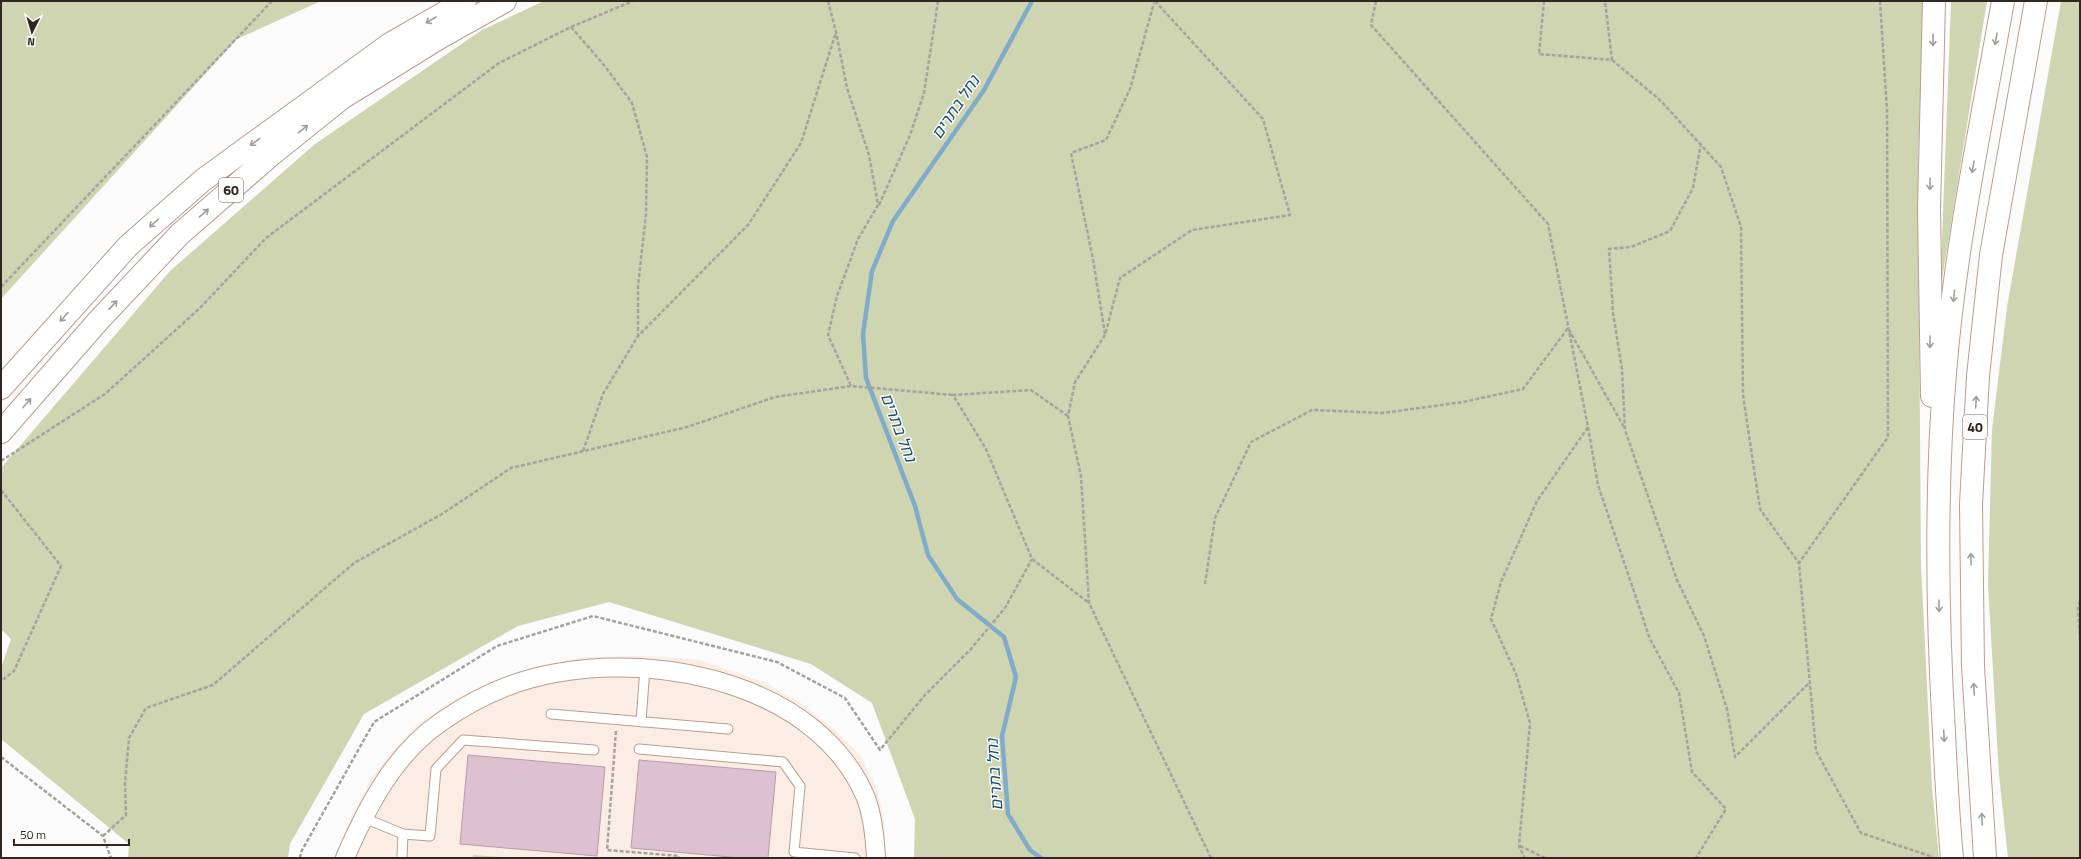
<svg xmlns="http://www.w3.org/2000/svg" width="2081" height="859" font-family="'Titillium Web','Noto Sans Hebrew',sans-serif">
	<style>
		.built { fill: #fbede4 }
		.green { fill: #cfd4b1 }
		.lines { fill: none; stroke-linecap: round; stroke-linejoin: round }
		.stream { stroke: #7facc9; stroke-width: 4.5 }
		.building { fill: #dec1d0; stroke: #b79baa }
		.service-casing { stroke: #b99f8f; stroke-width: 11 }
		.minor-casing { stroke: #b99f8f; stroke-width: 20 }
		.trunk-casing { stroke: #b99f8f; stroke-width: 24 }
		.path { stroke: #a6a2a0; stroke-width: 2.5; stroke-dasharray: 4 2; stroke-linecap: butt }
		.service { stroke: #fff; stroke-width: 9 }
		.minor { stroke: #fff; stroke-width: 18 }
		.trunk { stroke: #fff; stroke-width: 22 }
		.oneway { stroke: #a29e9b }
		.labels { text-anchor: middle; stroke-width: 3; stroke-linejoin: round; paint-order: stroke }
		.shield { fill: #fbfbfb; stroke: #6e6762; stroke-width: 1 }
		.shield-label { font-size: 14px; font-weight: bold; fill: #312721 }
		.water-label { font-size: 16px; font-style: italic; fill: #174f6c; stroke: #fbfbfb }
	</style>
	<rect width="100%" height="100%" fill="#fbfbfb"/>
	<path class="built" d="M639 656 696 659 766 683 804 705 837 732 861 756 877 789 884 820 886 858H334L352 815 371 779 390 754 418 724 455 699 495 680 542 665 586 657Z"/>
	<path class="green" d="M1 1H321L237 39 1 299Z
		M544 1H1923L1918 167 1921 565 1932 787 1939 858H914L915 819 872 703 811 664 609 602 518 626 364 714 290 844 288 858H128L129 844 1 739V668L11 639 1 629V468L170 271 315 144 482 30Z
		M1951 1H1987L1940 292 1951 3Z
		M2061 1H2080V858H2008L1999 775 1988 584 1992 430 2007 307Z
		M473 855 513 858H473Z"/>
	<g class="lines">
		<path class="stream" d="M1032 1 984 90 893 221 872 271 863 334 866 378 915 506 928 555 957 599 1004 637 1016 677 1002 736 1008 814 1030 850 1041 858"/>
	</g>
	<path class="building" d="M468 755 605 767 597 856 460 844Z
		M639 760 776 772 768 858H741L631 848Z"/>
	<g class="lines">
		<defs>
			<path id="service" d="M551 714 728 729
				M641 722 645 667
				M639 749 783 762 800 786 794 852 855 858
				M364 818 403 834 430 836 436 769 463 740 594 750
				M402 858 403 834"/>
			<path id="minor" d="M345 858C367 807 394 754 441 722 475 698 515 680 556 673 664 653 819 686 866 798 873 817 875 838 876 858"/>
			<path id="trunk" d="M1 388 128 246 203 180 390 44 465 1
				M1932 396 1929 209 1934 1
				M1 432 99 320 180 234 271 155 342 98 439 38 505 1
				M1952 858C1948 816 1946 774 1944 733 1937 613 1935 493 1945 373 1955 248 1981 125 2003 1
				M1985 858 1973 666 1971 504 1978 376 1991 255 2036 1"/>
		</defs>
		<use href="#service" class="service-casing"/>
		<use href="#minor" class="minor-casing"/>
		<use href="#trunk" class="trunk-casing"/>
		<path class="path" d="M828 1 836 32 847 88 869 155 878 205 858 239 837 296 828 335 851 386
			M1155 1 1263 119 1290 215 1192 230 1120 278 1105 335 1075 382 1068 416 1081 476 1089 603 1211 858
			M1376 1 1371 25 1548 224 1588 427 1537 501 1501 582 1491 619 1516 674 1530 723 1519 846 1525 858
			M1544 1 1539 54 1612 60 1605 1
			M1880 1 1887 110 1888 437 1799 563 1816 751 1861 833 1933 857
			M571 27 604 65 632 103 647 157 646 214 638 286V335
			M1612 60 1660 100 1721 167 1741 227 1743 395 1760 509 1799 563
			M1701 143 1693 188 1670 231 1631 247 1609 249 1613 313 1622 369 1625 430 1677 580 1704 636 1727 709 1735 757 1810 682
			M879 205 910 135 924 93 938 1
			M1 287 272 1
			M1105 334 1093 259 1071 153 1106 140 1130 89 1154 3
			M1068 416 1031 390 953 395 986 449 1032 559 1089 603
			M1588 427 1598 485 1650 639 1679 693 1692 772 1726 809 1696 858
			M583 451 603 394 638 336 748 225 801 143 836 32
			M1 461 105 394 200 308 266 238 499 63 571 27 633 1
			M1 490 61 566 14 671 1 681
			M1205 584 1215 518 1251 442 1312 410 1383 413 1463 402 1523 389 1568 328 1625 429
			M2080 601 2078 608 2080 640
			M616 731 607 850 679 856V858
			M1 757 103 836 111 858
			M103 836 126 815 125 783 129 738 146 708 213 685 354 563 442 514 511 468 687 427 775 397 851 386 953 395
			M1520 846 1545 858
			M300 858 301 852 374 722 497 646 593 616 777 662 845 698 880 750 925 695 970 650 1005 608 1032 559"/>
		<use href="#service" class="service"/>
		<use href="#minor" class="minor"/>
		<use href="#trunk" class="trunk"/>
	</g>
	<defs><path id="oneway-shaft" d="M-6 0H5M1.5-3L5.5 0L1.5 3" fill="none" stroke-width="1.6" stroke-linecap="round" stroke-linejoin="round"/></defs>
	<g class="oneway">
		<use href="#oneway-shaft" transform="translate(431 20) rotate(150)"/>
		<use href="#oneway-shaft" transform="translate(1996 39) rotate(100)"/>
		<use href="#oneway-shaft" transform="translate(1933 40) rotate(91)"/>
		<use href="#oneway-shaft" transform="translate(303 129) rotate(-39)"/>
		<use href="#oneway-shaft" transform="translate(255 142) rotate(144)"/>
		<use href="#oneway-shaft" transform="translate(1973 167) rotate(100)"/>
		<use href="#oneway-shaft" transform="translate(1930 184) rotate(91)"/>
		<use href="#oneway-shaft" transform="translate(204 213) rotate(-41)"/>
		<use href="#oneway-shaft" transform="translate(154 223) rotate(139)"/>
		<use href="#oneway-shaft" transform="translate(1954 296) rotate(96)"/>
		<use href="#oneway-shaft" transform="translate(113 305) rotate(-47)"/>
		<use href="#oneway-shaft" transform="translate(64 317) rotate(132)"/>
		<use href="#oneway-shaft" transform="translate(1930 342) rotate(90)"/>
		<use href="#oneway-shaft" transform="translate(1976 402) rotate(-87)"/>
		<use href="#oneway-shaft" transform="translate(27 403) rotate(-49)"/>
		<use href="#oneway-shaft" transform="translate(1971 559) rotate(-91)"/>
		<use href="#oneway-shaft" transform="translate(1939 606) rotate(89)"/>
		<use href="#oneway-shaft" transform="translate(1974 689) rotate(-93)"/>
		<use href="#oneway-shaft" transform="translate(1944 736) rotate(87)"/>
		<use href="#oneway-shaft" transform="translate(1982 819) rotate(-93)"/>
	</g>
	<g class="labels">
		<g class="shield">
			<rect x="219" y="178" width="24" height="24" rx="3"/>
			<rect x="1963" y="415" width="24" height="24" rx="3"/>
		</g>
		<g class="shield-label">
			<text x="231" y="195">60</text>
			<text x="1975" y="432">40</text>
		</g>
		<g class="water-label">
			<text transform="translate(955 107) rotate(-56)" y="6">נחל בתרים</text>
			<text transform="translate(899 427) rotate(69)" y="6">נחל בתרים</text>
			<text transform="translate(994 775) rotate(-94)" y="6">נחל בתרים</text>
		</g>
	</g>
	<rect width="2081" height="859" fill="none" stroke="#312721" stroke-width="4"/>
	<g transform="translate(32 32) rotate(185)" stroke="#fbfbfb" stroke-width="3" paint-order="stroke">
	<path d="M0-3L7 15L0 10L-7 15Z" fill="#312721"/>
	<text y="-6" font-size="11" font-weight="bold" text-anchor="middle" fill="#312721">N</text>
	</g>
	<path d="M14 839v6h115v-6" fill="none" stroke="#312721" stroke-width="2"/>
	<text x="20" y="839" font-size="12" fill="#312721" stroke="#fbfbfb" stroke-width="3" paint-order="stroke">50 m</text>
</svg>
